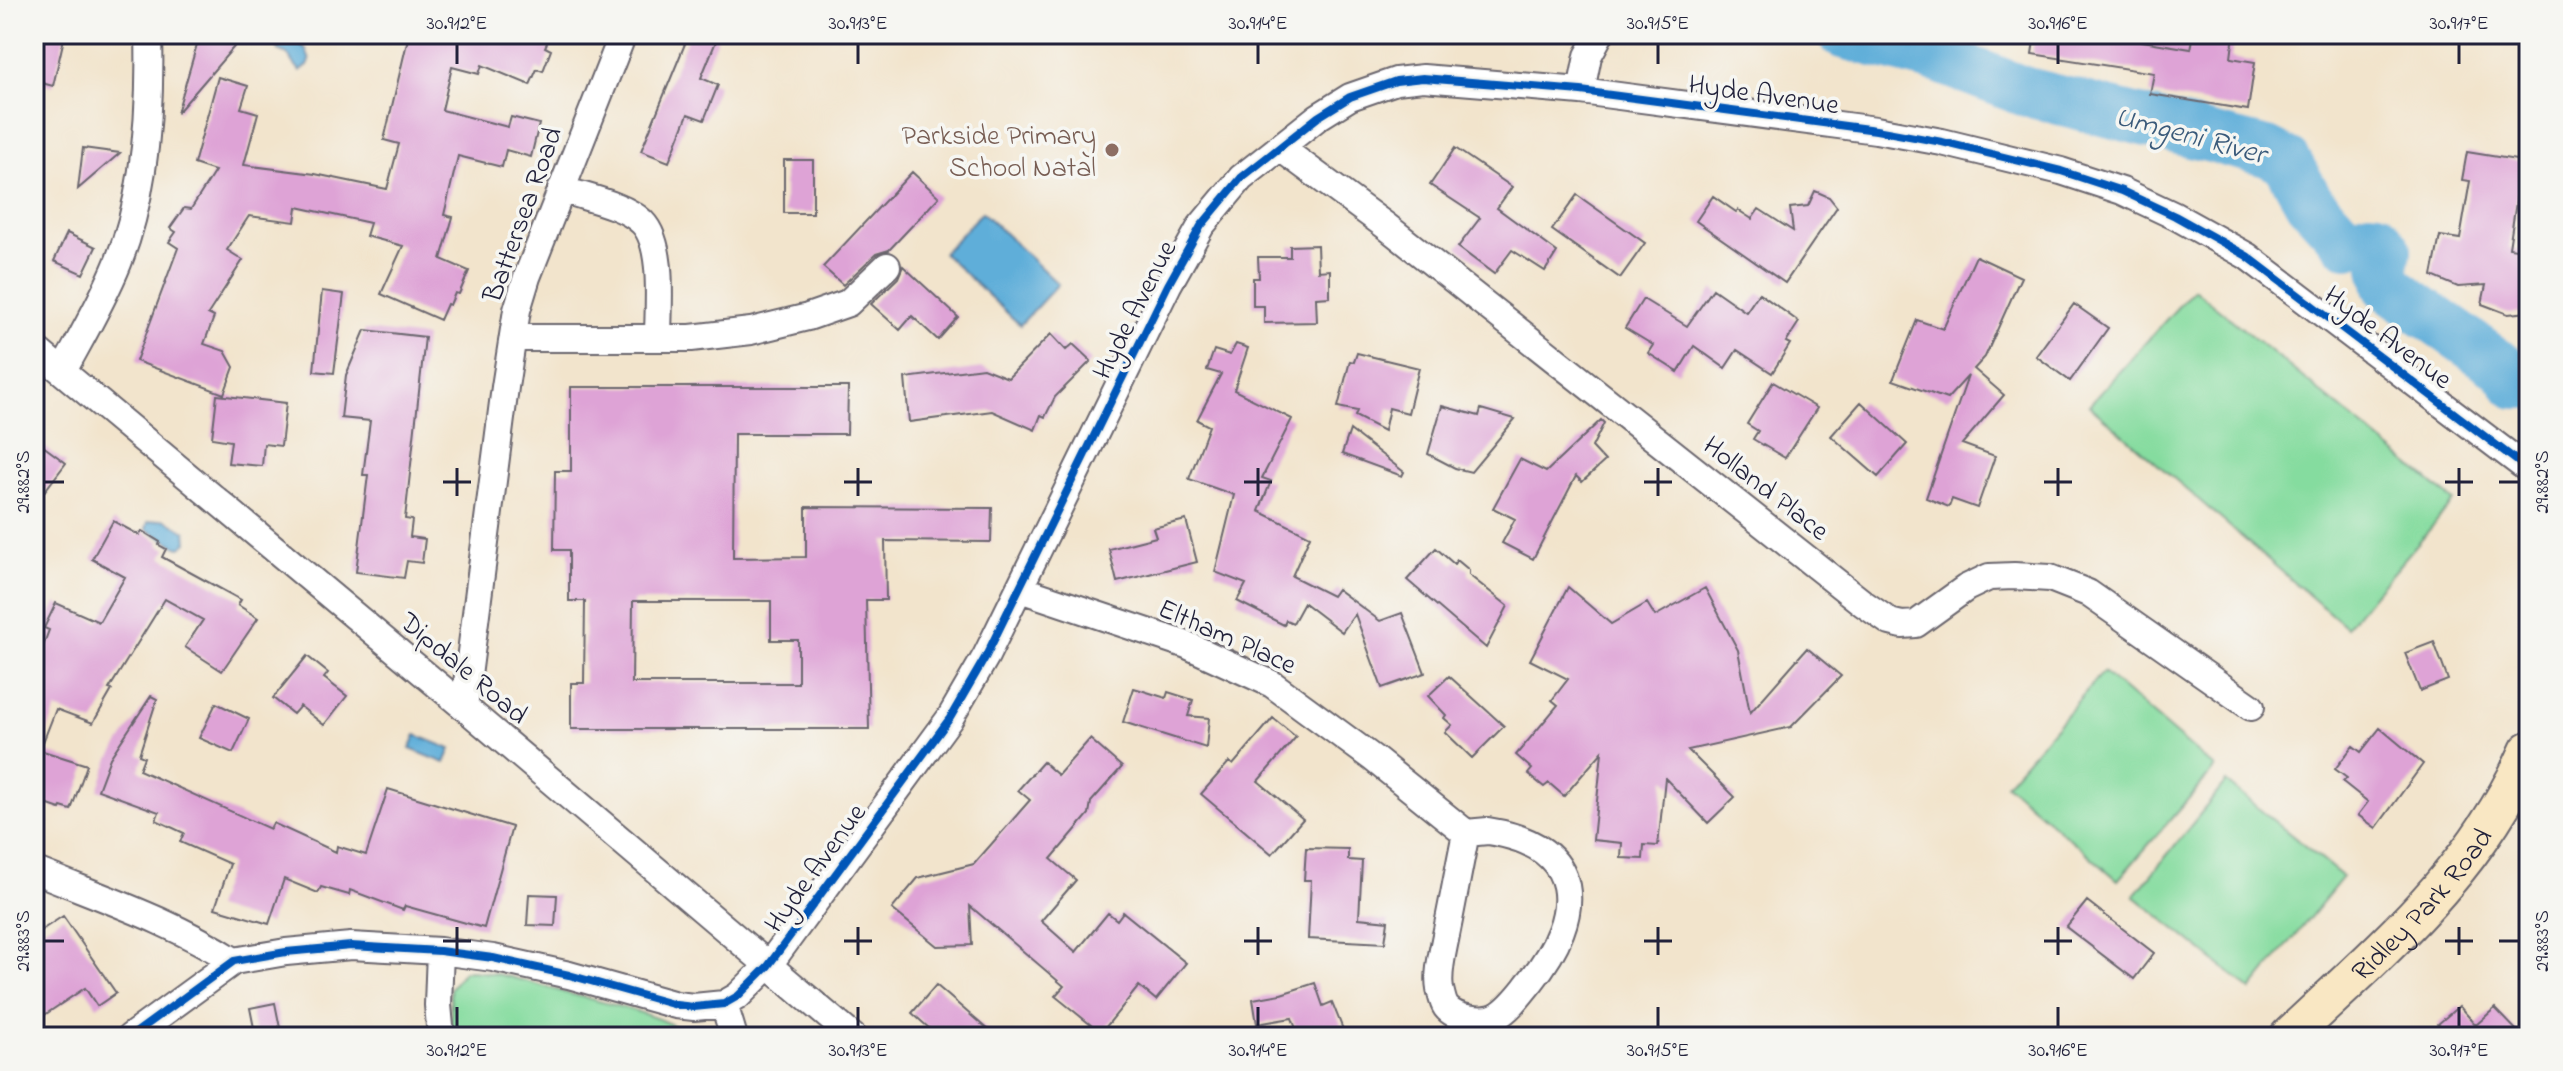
<svg xmlns="http://www.w3.org/2000/svg" width="2563" height="1071" font-family="'Indie Flower',sans-serif">
	<style>
		.green { fill: #85dc9f; stroke: #547f6d; stroke-width: 2 }
		.water { fill: #5faed9; stroke: #40688a; stroke-width: 2 }
		.lines { fill: none; stroke-linecap: round; stroke-linejoin: round }
		.river { stroke: #5faed9; stroke-width: 50 }
		.building { fill: #dea3d6; fill-rule: evenodd }
		.street-casing { stroke: #6b666e; stroke-width: 30 }
		.secondary-casing { stroke: #6b666e; stroke-width: 42 }
		.street { stroke: #fff; stroke-width: 26 }
		.secondary { stroke: #f9e7c3; stroke-width: 38 }
		.cycleway-casing { stroke: #f6f6f2; stroke-width: 13 }
		.cycleway { stroke: #0057b8; stroke-width: 8 }
		.ticks { fill: none; stroke: #22223b; stroke-width: 3 }
		.education-dot { fill: #8d6e63; stroke: #f6f6f2; stroke-width: 3 }
		.labels { text-anchor: middle; stroke-width: 7; stroke-linejoin: round; paint-order: stroke }
		.street-label { font-size: 28px; fill: #22223b; stroke: #f6f6f2 }
		.education-label { font-size: 28px; fill: #785e54; stroke: #f6f6f2; text-anchor: end }
		.water-label { font-size: 30px; font-style: italic; fill: #3a5a7a; stroke: #f6f6f2 }
		.neatline { fill: none; stroke: #22223b; stroke-width: 3 }
		.ticks-label { font-size: 20px; text-anchor: middle; fill: #22223b }
	</style>
	<rect width="100%" height="100%" fill="#f6f6f2"/>
	<filter id="ink" filterUnits="userSpaceOnUse"><feTurbulence type="fractalNoise" baseFrequency=".0125" numOctaves="2"/><feDisplacementMap in="SourceGraphic" scale="16" xChannelSelector="R" yChannelSelector="G"/><feConvolveMatrix kernelMatrix="1 2 1 2 8 2 1 2 1" color-interpolation-filters="sRGB"/></filter>
	<filter id="wash" filterUnits="userSpaceOnUse"><feTurbulence type="fractalNoise" baseFrequency=".006" numOctaves="4" result="noise"/><feDisplacementMap in="SourceGraphic" scale="32" xChannelSelector="R" yChannelSelector="G"/><feGaussianBlur stdDeviation="1.8" result="paint"/><feColorMatrix in="noise" values="0 0 0 0 0 0 0 0 0 0 0 0 0 0 0 0 0 1.4 0 .05"/><feComposite in="paint" operator="in"/></filter>
	<g filter="url(#wash)">
		<rect width="100%" height="100%" fill="#f2e4cc"/>
		<path class="green" d="M2194 289 2454 501 2346 627 2089 405Z
			M2103 672 2215 768 2118 880 2006 784Z
			M2226 782 2343 877 2251 990 2134 896Z
			M464 971C498 971 533 983 566 993 609 1004 657 1013 694 1037H452L450 988Z"/>
		<path class="water" d="M287 34 306 49 310 61 308 66 300 71 287 54 278 50V42Z
			M982 212 1058 284 1020 325 943 253Z
			M164 519 186 532 187 542 180 548 146 529 148 522Z
			M416 735 451 749 445 763 410 749Z"/>
		<g class="lines">
			<path class="river" d="M1843 34 1940 59 2023 91 2267 152 2287 162 2309 201 2347 243 2370 236 2377 237 2387 250 2384 267 2388 286 2504 368 2516 384H2529"/>
		</g>
		<g id="blocks">
			<path class="building" d="M34 34H65L53 86 34 81Z
				M200 34H245L177 113Z
				M409 34H551L545 47 551 50 543 71 537 69 530 85 482 65 479 74 452 67 442 110 508 127 511 117 539 124 531 157 506 150 502 167 458 156 444 215 453 217 441 259 469 271 459 294 455 293 450 305 447 304 440 320 381 294 403 246 366 236 370 223 297 207 295 222 249 216 227 250 243 260 208 314 214 317 204 344 225 351 234 367 224 394 136 361 178 248 169 242 176 232 170 228 184 208 191 209 215 171 194 164 218 77 248 86 241 108 258 113 244 165 315 174 387 189 399 144 384 140Z
				M689 34H719L701 78 718 85 704 120 688 114 669 162 641 151Z
				M2035 34H2143L2142 41 2191 49 2194 34H2234L2231 58 2255 62 2248 110 2150 94 2154 73 2032 54Z
				M83 148 120 153 78 189Z
				M1455 148 1512 187 1497 208 1557 252 1545 271 1512 250 1494 274 1458 247 1480 218 1430 185Z
				M2467 152 2529 162V191L2518 189 2509 248 2524 250 2522 268 2529 269V312L2508 314 2482 304 2486 285 2458 287 2432 276 2440 236 2460 239 2470 181 2462 180Z
				M784 160H813V213H784Z
				M912 172 939 197 889 250 876 254 843 285 823 267Z
				M1815 191 1829 197 1837 207 1785 283 1696 221 1713 196 1736 212 1738 210 1752 219 1759 209 1793 231 1790 208 1808 206Z
				M1577 195 1645 243 1620 278 1552 230Z
				M67 233 96 247 83 274 54 261Z
				M1317 245 1318 271 1330 270V297L1316 298 1317 322 1264 323V306H1253V278H1259L1258 257H1290V246Z
				M1976 256 2021 277 1985 357 1974 369 2004 395 1962 444 1995 456 1977 508 1952 499 1949 507 1926 498 1968 376 1947 399 1893 380 1917 320 1943 329Z
				M903 266 958 317 938 340 912 316 900 330 871 304 898 278Z
				M1713 289 1746 312 1759 293 1799 322 1786 342 1790 344 1772 373 1737 350 1725 368 1694 346 1678 372 1648 353 1653 345 1625 328 1643 299 1687 326Z
				M322 291 344 294 334 373 314 371Z
				M2074 304 2108 328 2070 381 2036 356Z
				M365 330 425 337 405 519 412 520 410 537 425 539 422 563 407 561 404 578 356 572 368 475H363L370 421 341 418 346 375Z
				M1051 334 1066 350 1073 344 1091 361 1055 397 1045 417 1041 415 1035 430 992 411 909 422 905 378 983 368 1008 378Z
				M1236 344 1248 348 1234 390 1292 419 1262 478 1271 481 1259 511 1310 536 1292 576 1332 596 1337 589 1380 621 1402 613 1425 673 1382 688 1355 614 1342 632 1304 603 1293 623 1286 620 1284 625 1237 601 1246 584 1215 572 1234 495 1189 479 1209 426 1197 420 1221 374 1207 370 1214 350 1230 355Z
				M1357 353 1419 368 1408 413 1389 408 1384 431 1355 416 1357 411 1338 407 1350 361 1354 362Z
				M1773 382 1817 408 1785 458 1753 439 1758 431 1747 424Z
				M571 387H848L847 434H734L733 558 806 557V507L992 508 991 542 885 541 886 600H866L869 729H571V683H584L585 601H569V550H554L555 471H571ZM633 601H771V640H798V683H632Z
				M217 395 286 403 281 446 264 444 262 466 228 463 231 441 212 438Z
				M1861 402 1907 444 1878 477 1831 436Z
				M1442 406 1479 416 1481 409 1515 419 1471 472 1455 468 1428 454Z
				M1601 420 1604 423 1592 447 1605 461 1582 482 1576 476 1533 559 1502 543 1515 519 1493 508 1520 459 1546 472Z
				M1350 430 1404 472 1402 476 1342 454Z
				M43 446 66 463 34 505V460Z
				M1186 520 1197 562 1117 582 1109 549 1156 537 1153 528Z
				M113 521 139 535 142 531 160 542 159 545 166 549 162 557 241 600 238 605 258 618 222 671 185 647 203 620 165 599 109 689 112 690 93 723 56 709 40 750 87 765 71 810 61 807 60 809 34 800V670L49 630 44 628 56 603 99 622 125 577 92 559Z
				M1436 548 1454 564 1457 560 1469 570V575L1508 606 1486 648 1407 580Z
				M1568 587 1611 624 1647 603 1655 616 1705 588 1738 650 1750 713 1807 648 1841 676 1791 727 1688 750 1735 797 1708 823 1665 778 1658 846 1644 845 1643 859 1621 858 1622 843 1593 840 1602 752 1564 796 1549 783 1544 787 1528 774 1532 769 1516 755 1558 705 1552 700 1568 679 1530 660Z
				M2434 642 2448 680 2420 691 2405 653Z
				M307 656 328 673 324 678 347 696 324 725 300 706 293 714 273 698Z
				M1449 676 1504 726 1472 758 1445 732 1452 725 1444 718 1446 715 1428 696Z
				M1134 688 1166 698 1168 692 1193 700 1188 716 1209 718 1206 748 1123 722Z
				M151 696 157 699 139 755 144 757 139 770 270 829 273 823 336 852 337 846 366 855 388 789 512 827 484 928 405 906 403 910 350 890 349 895 321 887 318 893 284 879 269 924 215 908 230 864 180 842 184 833 156 820 159 812 98 790 110 758Z
				M216 703 249 719 233 753 199 738Z
				M1273 718 1296 737 1258 781 1303 819 1272 854 1201 794 1229 762 1233 765Z
				M2380 728 2423 764 2376 828 2358 815 2368 802 2343 782 2347 778 2335 769 2353 746 2361 752Z
				M1090 739 1122 767 1091 802 1089 814 1051 859 1076 880 1041 921 1076 952 1108 913 1117 920 1123 912 1186 963 1156 1000 1139 986 1101 1033 1055 996 1064 986 970 906 972 945 937 946 892 909 918 878 974 864 1030 800 1018 790 1043 762 1058 775Z
				M1306 848 1348 849V860L1362 861 1359 918 1388 921 1385 943 1308 939 1311 880H1304Z
				M529 894 557 895 555 926 527 925Z
				M2087 901 2154 953 2134 979 2066 927Z
				M63 916 116 993 97 1006 85 988 34 1022V935Z
				M1315 983 1323 1006 1332 1002 1346 1037H1299L1292 1018 1257 1024 1253 999 1281 994Z
				M936 985 996 1037H939L912 1013Z
				M275 1003 280 1028 255 1033 250 1008Z
				M2459 1006 2476 1025 2495 1008 2523 1037H2449L2438 1024Z"/>
		</g>
	</g>
	<g filter="url(#ink)">
		<use href="#blocks" fill-opacity="0" stroke="#6b666e" stroke-width="2"/>
		<g class="lines">
			<defs>
				<path id="street" d="M1581 91 1588 56 1600 34
					M1279 147 1386 226 1864 604 1890 622 1902 625 1916 624 1966 588 1989 577 2014 576 2050 578 2088 593 2251 707
					M561 189C586 198 623 204 642 222 665 245 658 307 658 337
					M513 338H691L751 331 808 317 848 303 887 266
					M34 348 464 707 853 1037
					M63 371C82 336 103 300 118 263 146 193 151 108 149 34
					M1020 589 1187 645 1272 684 1374 759 1466 833
					M464 707 505 387 517 310 527 277 623 34
					M1488 831C1585 846 1585 914 1531 981 1521 993 1511 1008 1497 1016 1485 1023 1455 1019 1446 1007 1443 1003 1441 993 1440 989 1437 973 1443 951 1446 935 1453 901 1459 867 1466 833Z
					M34 870C102 898 172 921 234 961
					M440 951 438 1005 441 1037
					M724 1004 734 1037
					M130 1037 234 961 286 952 351 946 440 951 493 958 569 975 676 1005 694 1007 724 1004 738 996 768 966 950 718 986 656 1168 285 1201 226 1241 178 1318 117 1350 97 1396 81 1423 78 1581 91 1876 130 1942 142 2061 171 2122 191 2175 216 2247 256 2529 470"/>
				<g id="secondary">
					<path id="s1" d="M2289 1037C2382 949 2476 872 2529 751"/>
				</g>
			</defs>
			<use href="#street" class="street-casing"/>
			<use href="#secondary" class="secondary-casing"/>
			<use href="#street" class="street"/>
			<use href="#secondary" class="secondary"/>
			<defs>
				<path id="cycleway" d="M130 1037 234 961 286 952 351 946 440 951 493 958 569 975 676 1005 694 1007 724 1004 738 996 768 966 950 718 986 656 1168 285 1201 226 1241 178 1318 117 1350 97 1396 81 1423 78 1581 91 1876 130 1942 142 2061 171 2122 191 2175 216 2247 256 2529 470"/>
			</defs>
			<use href="#cycleway" class="cycleway-casing"/>
			<use href="#cycleway" class="cycleway"/>
		</g>
	</g>
	<path class="ticks" d="M457 44V64M858 44V64M1258 44V64M1658 44V64M2058 44V64M2459 44V64M457 468V496M858 468V496M1258 468V496M1658 468V496M2058 468V496M2459 468V496M44 482H64M443 482H471M844 482H872M1244 482H1272M1644 482H1672M2044 482H2072M2445 482H2473M2499 482H2519M457 927V955M858 927V955M1258 927V955M1658 927V955M2058 927V955M2459 927V955M44 941H64M443 941H471M844 941H872M1244 941H1272M1644 941H1672M2044 941H2072M2445 941H2473M2499 941H2519M457 1007V1027M858 1007V1027M1258 1007V1027M1658 1007V1027M2058 1007V1027M2459 1007V1027"/>
	<circle class="education-dot" cx="1112" cy="150" r="8"/>
	<g class="labels">
		<g class="street-label">
			<text transform="translate(1764 93) rotate(8)" y="10">Hyde Avenue</text>
			<text transform="translate(521 214) rotate(-70)" y="10">Battersea Road</text>
			<text transform="translate(1133 309) rotate(-63)" y="10">Hyde Avenue</text>
			<text transform="translate(2389 336) rotate(37)" y="10">Hyde Avenue</text>
			<text transform="translate(1767 487) rotate(38)" y="10">Holland Place</text>
			<text transform="translate(1228 635) rotate(24)" y="10">Eltham Place</text>
			<text transform="translate(465 667) rotate(40)" y="10">Dipdale Road</text>
			<text transform="translate(814 867) rotate(-54)" y="10">Hyde Avenue</text>
			<text dy="10" stroke="none"><textPath href="#s1" startOffset="188">Ridley Park Road</textPath></text>
		</g>
		<g class="education-label">
			<text x="1096" y="144">Parkside Primary<tspan x="1096" dy="32">School Natal</tspan></text>
		</g>
		<g class="water-label">
			<text transform="translate(2191 134) rotate(15)" y="10">Umgeni River</text>
		</g>
	</g>
	<rect width="2563" height="1071" fill="none" stroke="#f6f6f2" stroke-width="88"/>
	<rect x="44" y="44" width="2475" height="983" class="neatline"/>
	<g class="ticks-label">
		<text x="457" y="29">30.912°E</text>
		<text x="858" y="29">30.913°E</text>
		<text x="1258" y="29">30.914°E</text>
		<text x="1658" y="29">30.915°E</text>
		<text x="2058" y="29">30.916°E</text>
		<text x="2459" y="29">30.917°E</text>
		<text transform="translate(22 482) rotate(-90)" y="7">29.882°S</text>
		<text transform="translate(2541 482) rotate(-90)" y="7">29.882°S</text>
		<text transform="translate(22 941) rotate(-90)" y="7">29.883°S</text>
		<text transform="translate(2541 941) rotate(-90)" y="7">29.883°S</text>
		<text x="457" y="1056">30.912°E</text>
		<text x="858" y="1056">30.913°E</text>
		<text x="1258" y="1056">30.914°E</text>
		<text x="1658" y="1056">30.915°E</text>
		<text x="2058" y="1056">30.916°E</text>
		<text x="2459" y="1056">30.917°E</text>
	</g>
</svg>
